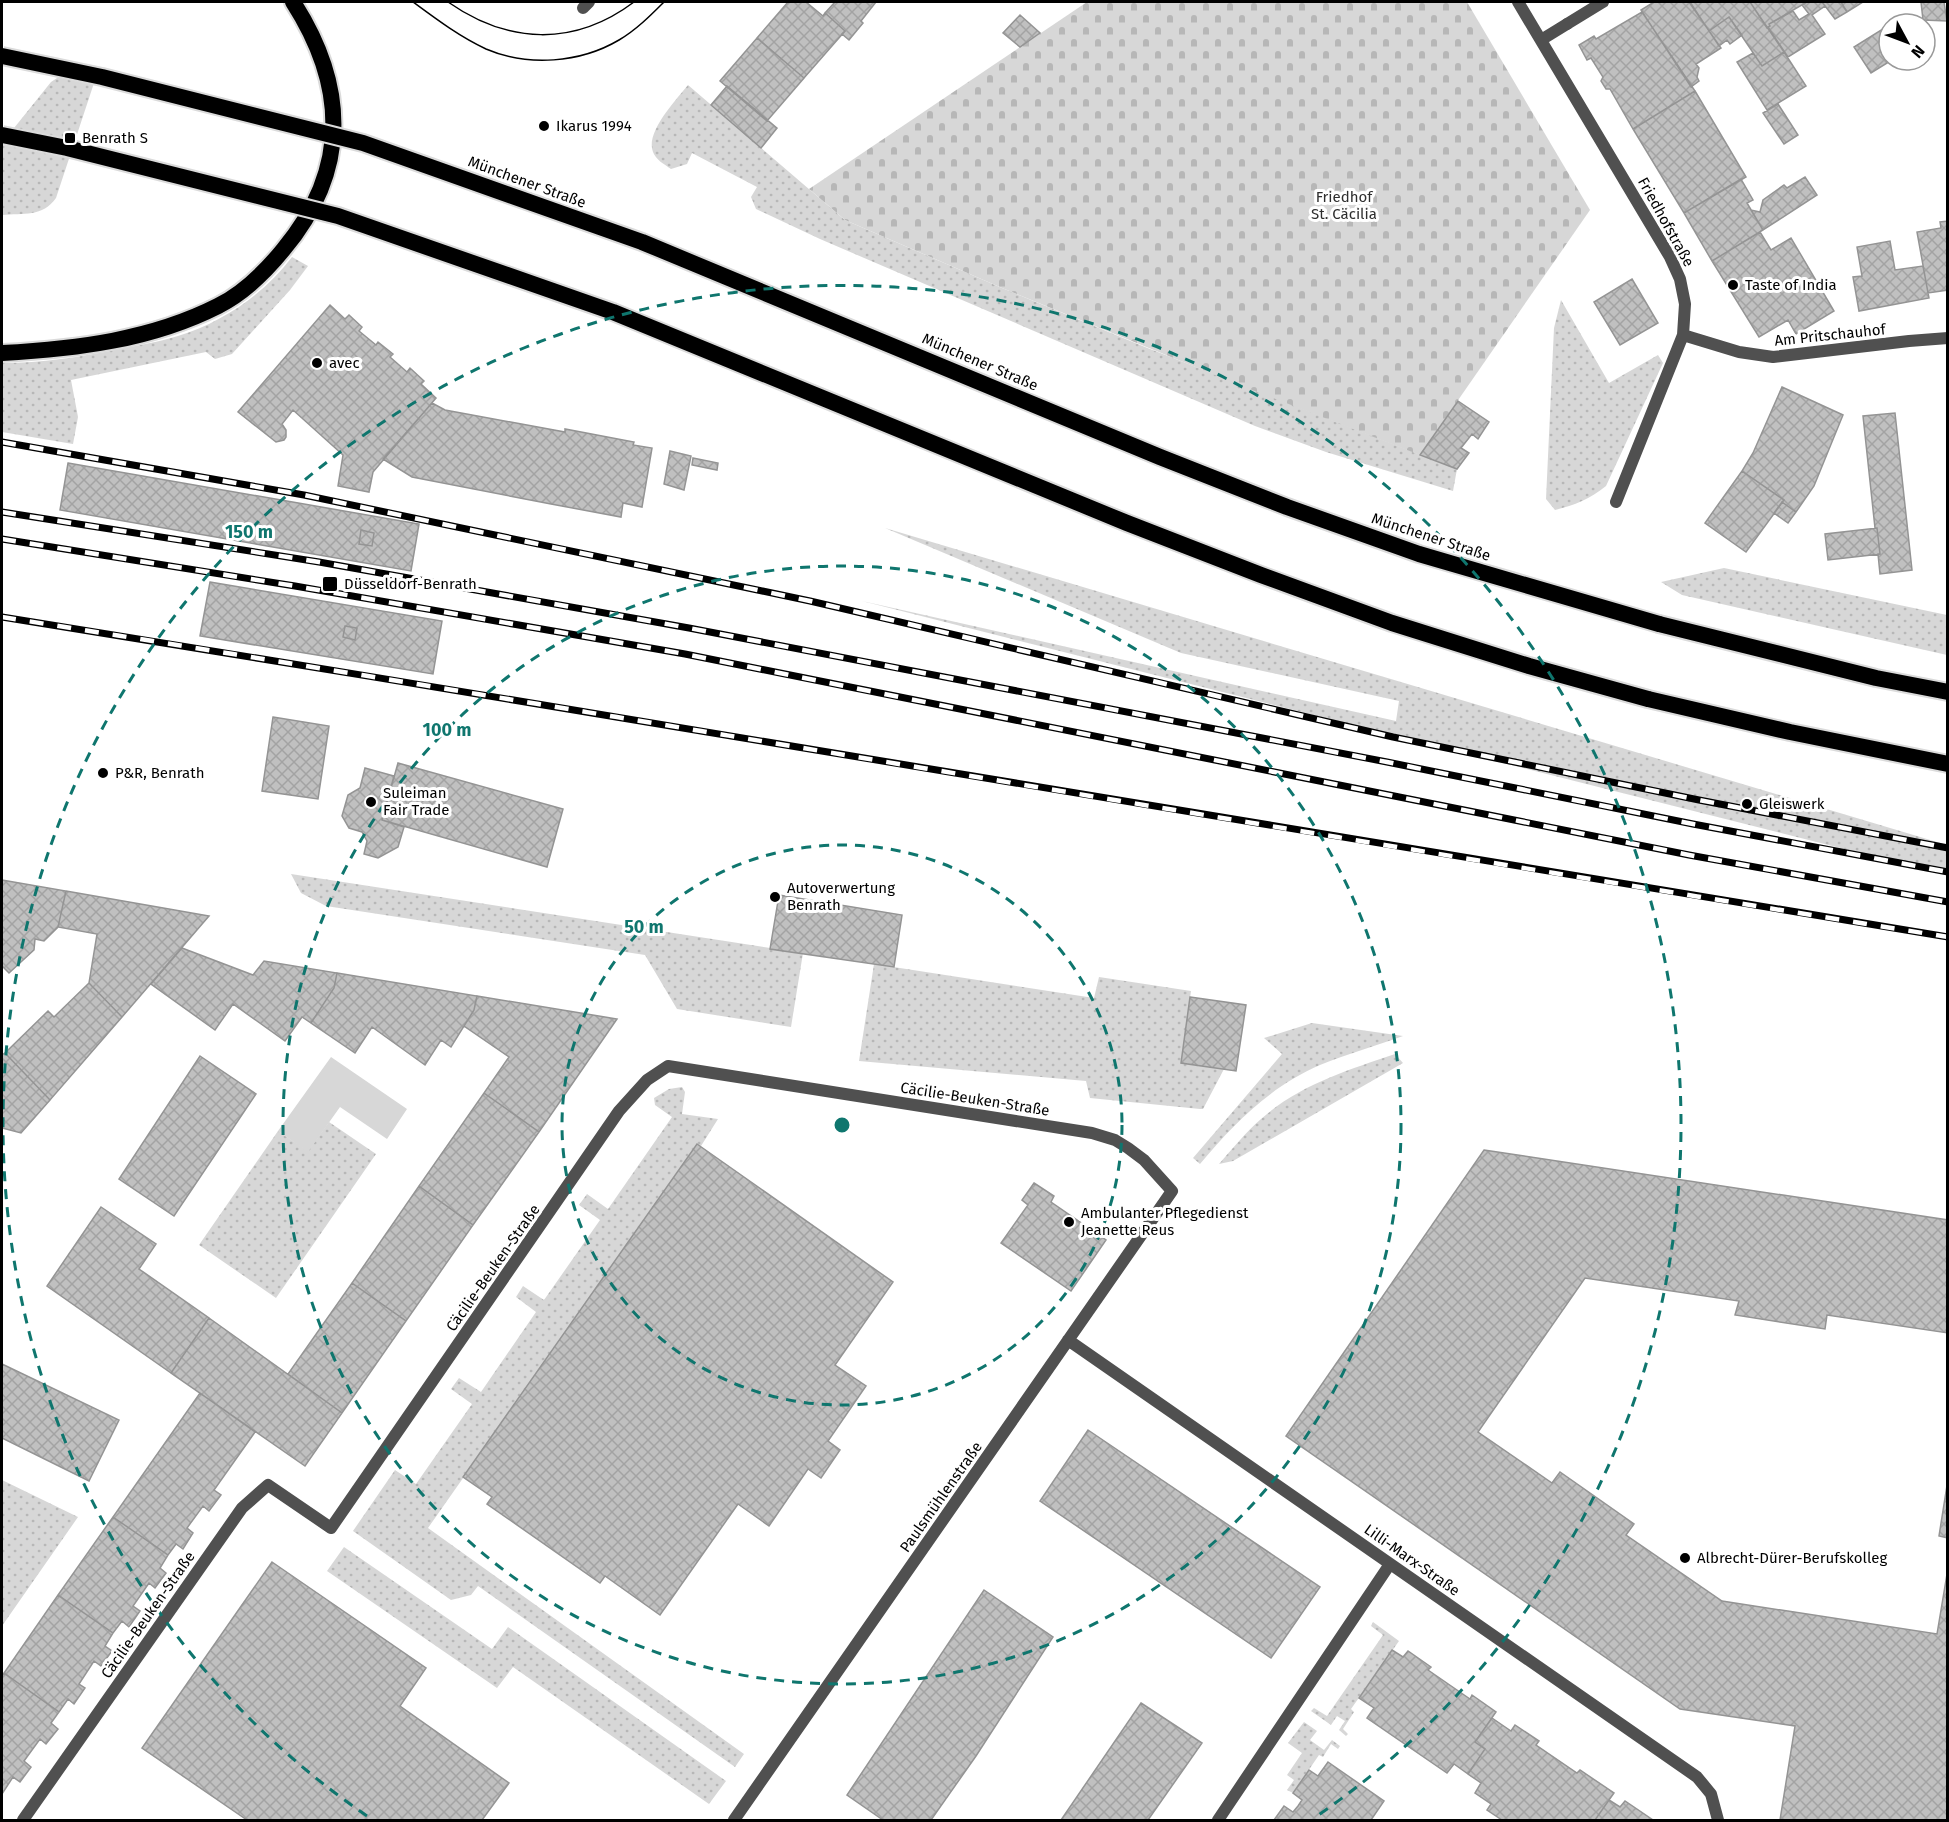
<svg xmlns="http://www.w3.org/2000/svg" width="1949" height="1822" font-family="'Fira Sans',sans-serif">
	<style>
		.grass { fill: url(#grass-dots) }
		.cemetery { fill: url(#cemetery-stones) }
		.green { fill: #d7d7d7 }
		.building { fill: url(#building-cross-hatch); stroke: #949494; stroke-width: 1.5 }
		.lines { fill: none; stroke-linecap: round; stroke-linejoin: round }
		.trunk-casing { stroke: #dbdbdb; stroke-width: 20 }
		.pedestrian { stroke: #505050; stroke-width: 12 }
		.minor { stroke: #505050; stroke-width: 12 }
		.trunk { stroke: #000; stroke-width: 16 }
		.tram { stroke: #000; stroke-width: 1.5 }
		.rail-casing { stroke: #000; stroke-width: 7 }
		.rail { stroke: #fff; stroke-width: 4.5; stroke-dasharray: 14; stroke-linecap: butt }
		.trunk-bridge-casing { stroke: #dbdbdb; stroke-width: 20; stroke-linecap: butt }
		.trunk-bridge { stroke: #000; stroke-width: 16 }
		.ring { fill: none; stroke: #0f766e; stroke-width: 3; stroke-dasharray: 10 8 }
		.poi-dot { fill: #000; stroke: #fff; stroke-width: 2 }
		.labels { text-anchor: middle; stroke-width: 6; stroke-linejoin: round; paint-order: stroke }
		.poi-label { font-size: 15px; fill: #000; stroke: #fff; text-anchor: start }
		.street-label { font-size: 15px; fill: #000; stroke: #fff }
		.park-label { font-size: 15px; fill: #2e2e2e; stroke: #fff }
		.centre { fill: #0f766e; stroke: #fff; stroke-width: 3 }
		.ring-label { font-size: 18px; text-anchor: middle; font-weight: bold; fill: #0f766e; stroke: #fff; stroke-width: 6; stroke-linejoin: round; paint-order: stroke }
	</style>
	<defs>
		<pattern id="grass-dots" width="8" height="8" patternUnits="userSpaceOnUse" patternTransform="scale(1.5)"><rect width="8" height="8" fill="#d7d7d7"/><path d="M2 2h.1M6 6h.1" fill="none" stroke="#b7b7b7" stroke-width="1.8" stroke-linecap="round"/></pattern>
		<pattern id="cemetery-stones" width="16" height="16" patternUnits="userSpaceOnUse" patternTransform="scale(1.5)"><rect width="16" height="16" fill="#d7d7d7"/><path d="M2 7V4a2 2 0 0 1 4 0v3zM10 15v-3a2 2 0 0 1 4 0v3z" fill="#b7b7b7"/></pattern>
		<pattern id="building-cross-hatch" width="8" height="8" patternUnits="userSpaceOnUse" patternTransform="scale(1.5)"><rect width="8" height="8" fill="#c0c0c0"/><path d="M0 0l8 8M0 8l8-8" fill="none" stroke="#a3a3a3"/></pattern>
	</defs>
	<rect width="100%" height="100%" fill="#fff"/>
	<path class="grass" d="M72 68 94 83 56 198C43 217 23 213 2 215V143L51 82Z
		M688 85 845 220 1002 288 1145 347 1457 469 1453 491 1326 452 1255 426 820 239 756 209 751 197 757 187 692 153 687 164 671 169C664 164 656 160 653 152 645 132 677 99 688 85Z
		M292 257 308 266 290 290 232 354 215 359 206 352 71 380 78 417 73 444 2 432V363C42 363 80 357 119 349 139 345 159 342 178 336 223 322 264 294 292 257Z
		M1561 300 1609 383 1658 355 1663 363 1606 486C1590 499 1575 505 1555 510L1546 499 1554 328Z
		M885 528 1947 845V875L862 601 1396 721 1399 701 1181 653Z
		M1724 568 1947 615V655L1682 595 1661 582Z
		M291 874 803 953 791 1027 677 1009 645 955 326 906 301 893Z
		M874 964 1094 998 1099 977 1191 991 1181 1063 1224 1069 1203 1109H1200L1090 1098 1086 1081 859 1061Z
		M1312 1023 1403 1036C1375 1046 1347 1054 1320 1065 1271 1086 1233 1124 1200 1164L1193 1158 1282 1054 1264 1038Z
		M1395 1054 1403 1063 1233 1161 1219 1164C1233 1148 1246 1132 1261 1119 1299 1085 1348 1070 1395 1054Z
		M682 1087 685 1092 682 1114 718 1119 701 1146 697 1145 428 1528 744 1754 735 1767 478 1586 471 1595 451 1600 353 1531 395 1470 416 1484 472 1404 451 1389 459 1378 481 1392 536 1312 516 1297 523 1286 544 1300 600 1220 579 1205 587 1194 608 1209 672 1117 655 1105 654 1098 669 1089Z
		M329 1122 376 1154 276 1298 199 1245 278 1131 308 1151Z
		M2 1480 78 1517 2 1626Z
		M344 1547 492 1649 508 1627 726 1781 709 1804 513 1667 497 1688 327 1571Z
		M1373 1622 1399 1641 1351 1709 1354 1712 1343 1729 1348 1734 1346 1736 1339 1730 1345 1721 1337 1716 1331 1725 1311 1711 1314 1708 1327 1716 1383 1635 1371 1626Z
		M1304 1722 1317 1731 1310 1740 1324 1750 1332 1740 1340 1746 1338 1749 1331 1744 1323 1757 1319 1755 1293 1793 1287 1790 1294 1780 1287 1775 1302 1753 1288 1743Z"/>
	<path class="cemetery" d="M1087 2H1467L1590 210 1420 455 1242 386 1002 288 845 220 809 189Z"/>
	<path class="green" d="M331 1057 407 1109 387 1139 340 1107 308 1152 278 1131Z"/>
	<path class="building" d="M788 2H806L823 16 825 13 845 31 804 78 757 38Z
		M835 2H876L861 21 863 23 849 40 842 34 845 31 825 13Z
		M1654 2H1689L1721 48 1696 64 1699 68 1697 77 1699 81 1691 87 1641 10Z
		M1690 2H1750L1784 52 1762 66 1729 17 1709 31Z
		M1750 2H1807L1769 24 1770 26 1767 28Z
		M1807 2H1822L1825 6 1812 15 1825 34 1788 57 1768 27 1770 26 1769 24 1793 11 1799 20 1809 14 1802 5Z
		M1822 2H1841L1847 12 1835 19Z
		M1841 2H1863L1847 12Z
		M1921 2H1944L1947 21 1923 20Z
		M1642 12 1695 91 1633 129 1610 89H1606L1601 81 1603 77 1591 58 1587 60 1579 45 1594 36 1596 39Z
		M1020 15 1040 33 1020 47 1003 33Z
		M1729 17 1742 35 1730 44 1727 40 1719 46 1709 31Z
		M1886 27 1889 32V60H1892L1871 73 1854 47Z
		M757 38 804 78 767 121 720 81Z
		M1784 52 1806 86 1767 110 1737 62 1753 53 1762 66Z
		M727 86 777 128 761 148 711 105Z
		M1695 91 1746 177 1684 213 1633 129Z
		M1778 104 1798 135 1784 144 1763 113Z
		M1805 177 1817 195 1763 230 1751 210 1760 212 1763 200 1784 185 1787 188Z
		M1741 179 1753 200 1747 203 1763 230 1712 261 1684 213Z
		M1948 221V290L1928 293 1917 232 1941 228 1940 222Z
		M1760 232 1771 250 1791 238 1834 311 1796 334 1788 320 1759 337 1712 261Z
		M1890 241 1895 270 1923 266 1929 298 1859 311 1853 277 1862 276 1857 247Z
		M1632 279 1658 323 1620 345 1594 302Z
		M330 305 345 319 349 315 362 327 359 331 376 345 378 342 393 354 390 357 407 372 410 368 424 381 421 384 436 398 373 472 369 492 338 486 343 455 293 410 282 424 286 430V437L284 440 276 442 238 412Z
		M1782 387 1843 415 1814 486 1796 512 1782 502 1784 500 1742 471 1753 453Z
		M1458 401 1489 422 1478 439 1472 434 1461 448 1469 453 1457 469 1420 455Z
		M432 403 445 410 565 432V429L634 442 633 445 652 448 642 507 623 503 621 517 551 504 412 477 383 459Z
		M1895 413 1912 570 1880 574 1878 554H1880L1877 528H1875L1863 416Z
		M670 451 691 456 684 490 664 484Z
		M693 458 718 463 717 470 692 465Z
		M68 463 419 524 411 571 60 510Z
		M1742 471 1784 500 1746 552 1705 523Z
		M1782 502 1796 512 1788 523 1774 513Z
		M1877 528 1880 554 1828 560 1825 534Z
		M361 530 374 533 372 546 359 544Z
		M210 582 442 621 433 674 200 636Z
		M345 626 357 628 355 640 343 637Z
		M273 717 329 726 318 799 262 791Z
		M398 763 563 809 547 867 382 820Z
		M365 768 394 776 382 820 404 827 398 847 378 858 364 854 367 841 362 832 349 828 342 816 348 795 360 788Z
		M2 880 66 891 58 927 44 941 35 939 34 950 9 973 2 966Z
		M66 891 169 909 209 916 122 1017 89 983 97 934 58 927Z
		M779 895 902 915 894 967 770 949Z
		M182 948 253 975 264 961 337 973 334 988 311 1023 302 1017 285 1041 233 1004 215 1030 151 984Z
		M337 973 477 996 474 1010 451 1047 441 1040 425 1065 372 1027 355 1053 311 1023 334 988Z
		M89 983 122 1017 50 1100 5 1053 48 1011 54 1017Z
		M477 996 617 1019 539 1132 484 1093 509 1057 464 1026 474 1010Z
		M1190 997 1246 1005 1236 1071 1181 1063Z
		M5 1053 50 1100 21 1133 2 1128V1055Z
		M200 1056 256 1094 174 1216 119 1179Z
		M484 1093 539 1132 473 1225 419 1186Z
		M697 1144 893 1282 835 1365 866 1386 828 1441 840 1450 821 1478 808 1469 769 1526 738 1504 660 1615 605 1576 600 1583 487 1504 492 1497 463 1477Z
		M1484 1150 1948 1220V1333L1827 1315 1825 1329 1735 1315 1739 1301 1585 1278 1478 1432 1552 1483 1560 1472 1634 1524 1626 1535 1722 1601 1937 1634 1948 1568V1820H1780L1795 1726 1680 1709 1286 1436Z
		M1034 1183 1054 1196 1051 1202 1106 1240 1071 1291 1001 1243 1028 1205 1022 1200Z
		M419 1186 473 1225 406 1321 352 1283Z
		M101 1207 156 1244 139 1269 209 1318 171 1373 47 1286Z
		M352 1283 406 1321 342 1413 288 1374Z
		M209 1318 342 1413 305 1466 171 1373Z
		M2 1364 119 1420 89 1481 2 1438Z
		M200 1393 255 1432 214 1490 221 1495 209 1511 203 1506 187 1528 193 1533 183 1549 176 1544 168 1555 113 1517Z
		M1088 1430 1320 1587 1271 1658 1040 1501Z
		M1948 1479V1538L1939 1536Z
		M113 1517 168 1555 160 1568 166 1573 155 1588 149 1583 133 1606 140 1611 129 1627 122 1621 113 1633 58 1595Z
		M272 1562 426 1668 400 1706 509 1783 482 1820H247L142 1748Z
		M984 1590 1053 1637 976 1756 931 1820H883L847 1795Z
		M58 1595 113 1633 105 1646 112 1651 101 1666 94 1661 79 1684 85 1688 74 1704 68 1699 59 1712 4 1673Z
		M1392 1650 1403 1657 1408 1651 1431 1667 1428 1670 1470 1699 1472 1695 1496 1712 1475 1742 1485 1749 1468 1774 1454 1764 1447 1773 1367 1718 1374 1708 1359 1698Z
		M4 1673 59 1712 51 1723 58 1729 46 1744 40 1739 24 1761 31 1767 20 1782 13 1777 2 1794V1676Z
		M1141 1703 1202 1743 1148 1820H1061Z
		M1492 1718 1511 1731 1515 1725 1539 1741 1536 1745 1577 1773 1580 1770 1614 1793 1595 1820H1502L1487 1810 1491 1804 1475 1793 1481 1783 1468 1774 1485 1749 1475 1742Z
		M1328 1762 1384 1801 1371 1820H1274L1284 1806 1293 1812 1298 1806 1302 1800 1293 1793 1309 1770 1318 1776Z
		M1609 1800 1620 1807 1625 1801 1653 1820H1595Z"/>
	<g class="lines">
		<defs>
			<path id="trunk" d="M2 353C76 349 151 340 218 306 244 293 265 272 283 250 350 170 347 86 293 2
				M1659 624 1876 678 1948 692
				M1648 699 1790 732 1948 764"/>
		</defs>
		<use href="#trunk" class="trunk-casing"/>
		<path class="pedestrian" d="M583 8 589 2
			M1567 24 1603 2"/>
		<path class="minor" d="M1518 2 1670 257 1680 279 1685 304 1683 335 1616 502
			M1541 40 1567 24
			M1683 335 1739 352 1773 357 1909 341 1948 338
			M1068 1340 1697 1777 1711 1794 1718 1820
			M23 1820 242 1508 268 1485 331 1528 619 1111 647 1080 668 1066 1092 1133 1115 1140 1128 1148 1144 1160 1172 1191 734 1820
			M1218 1820 1390 1564"/>
		<use href="#trunk" class="trunk"/>
		<path class="tram" d="M413 2C436 19 460 37 486 49 528 67 580 63 619 40 636 30 650 16 664 2
			M448 2C508 44 574 47 634 2"/>
		<defs>
			<path id="rail" d="M2 442 304 495 810 601 1393 737 1699 800 1948 848
				M2 512 319 562 689 628 1387 762 1693 824 1948 872
				M2 539 295 586 685 654 1689 855 1948 902
				M2 617C651 720 1298 833 1948 937"/>
		</defs>
		<use href="#rail" class="rail-casing"/>
		<use href="#rail" class="rail"/>
		<defs>
			<path id="trunk-bridge" d="M2 56 102 77 363 143 642 242 1160 457 1287 507 1419 554 1659 624
				M2 135 67 148 338 216 613 312 1127 523 1261 575 1392 623 1529 666 1648 699"/>
		</defs>
		<use href="#trunk-bridge" class="trunk-bridge-casing"/>
		<use href="#trunk-bridge" class="trunk-bridge"/>
	</g>
	<g class="ring">
		<circle cx="842" cy="1125" r="280"/>
		<circle cx="842" cy="1125" r="559"/>
		<path d="M367 1816A839 839 0 1 1 1317 1816"/>
	</g>
	<g class="poi-dot">
		<circle cx="544" cy="126" r="6"/>
		<rect x="64" y="132" width="12" height="12" rx="3"/>
		<circle cx="1733" cy="285" r="6"/>
		<circle cx="317" cy="363" r="6"/>
		<rect x="322" y="576" width="16" height="16" rx="3"/>
		<circle cx="103" cy="773" r="6"/>
		<circle cx="371" cy="802" r="6"/>
		<circle cx="1747" cy="804" r="6"/>
		<circle cx="775" cy="897" r="6"/>
		<circle cx="1069" cy="1222" r="6"/>
		<circle cx="1685" cy="1558" r="6"/>
	</g>
	<g class="labels">
		<g class="poi-label">
			<text x="556" y="131">Ikarus 1994</text>
			<text x="82" y="143">Benrath S</text>
			<text x="1745" y="290">Taste of India</text>
			<text x="329" y="368">avec</text>
			<text x="344" y="589">Düsseldorf-Benrath</text>
			<text x="115" y="778">P&amp;R, Benrath</text>
			<text x="383" y="798">Suleiman<tspan x="383" dy="17">Fair Trade</tspan></text>
			<text x="1759" y="809">Gleiswerk</text>
			<text x="787" y="893">Autoverwertung<tspan x="787" dy="17">Benrath</tspan></text>
			<text x="1081" y="1218">Ambulanter Pflegedienst<tspan x="1081" dy="17">Jeanette Reus</tspan></text>
			<text x="1697" y="1563">Albrecht-Dürer-Berufskolleg</text>
		</g>
		<g class="street-label">
			<text transform="translate(527 182) rotate(20)" y="5">Münchener Straße</text>
			<text transform="translate(1666 222) rotate(61)" y="5">Friedhofstraße</text>
			<text transform="translate(1830 335) rotate(-6)" y="5">Am Pritschauhof</text>
			<text transform="translate(980 362) rotate(23)" y="5">Münchener Straße</text>
			<text transform="translate(1431 537) rotate(18)" y="5">Münchener Straße</text>
			<text transform="translate(975 1099) rotate(9)" y="5">Cäcilie-Beuken-Straße</text>
			<text transform="translate(493 1268) rotate(-55)" y="5">Cäcilie-Beuken-Straße</text>
			<text transform="translate(941 1497) rotate(-55)" y="5">Paulsmühlenstraße</text>
			<text transform="translate(1412 1560) rotate(35)" y="5">Lilli-Marx-Straße</text>
			<text transform="translate(148 1615) rotate(-55)" y="5">Cäcilie-Beuken-Straße</text>
		</g>
		<g class="park-label">
			<text x="1344" y="202">Friedhof<tspan x="1344" dy="17">St. Cäcilia</tspan></text>
		</g>
	</g>
	<circle cx="842" cy="1125" r="9" class="centre"/>
	<g class="ring-label">
		<text x="249" y="538">150 m</text>
		<text x="447" y="736">100 m</text>
		<text x="644" y="933">50 m</text>
	</g>
	<rect width="1949" height="1822" fill="none" stroke="#000000" stroke-width="6"/>
	<g transform="translate(1907 42) rotate(131)"><circle r="28" fill="#ffffff" stroke="#999999" stroke-width="1.5"/>
	<path d="M0-4.5L10 22L0 15L-10 22Z" fill="#000000"/>
	<text y="-9" font-size="16" font-weight="bold" text-anchor="middle" fill="#000000">N</text>
	</g>
</svg>
